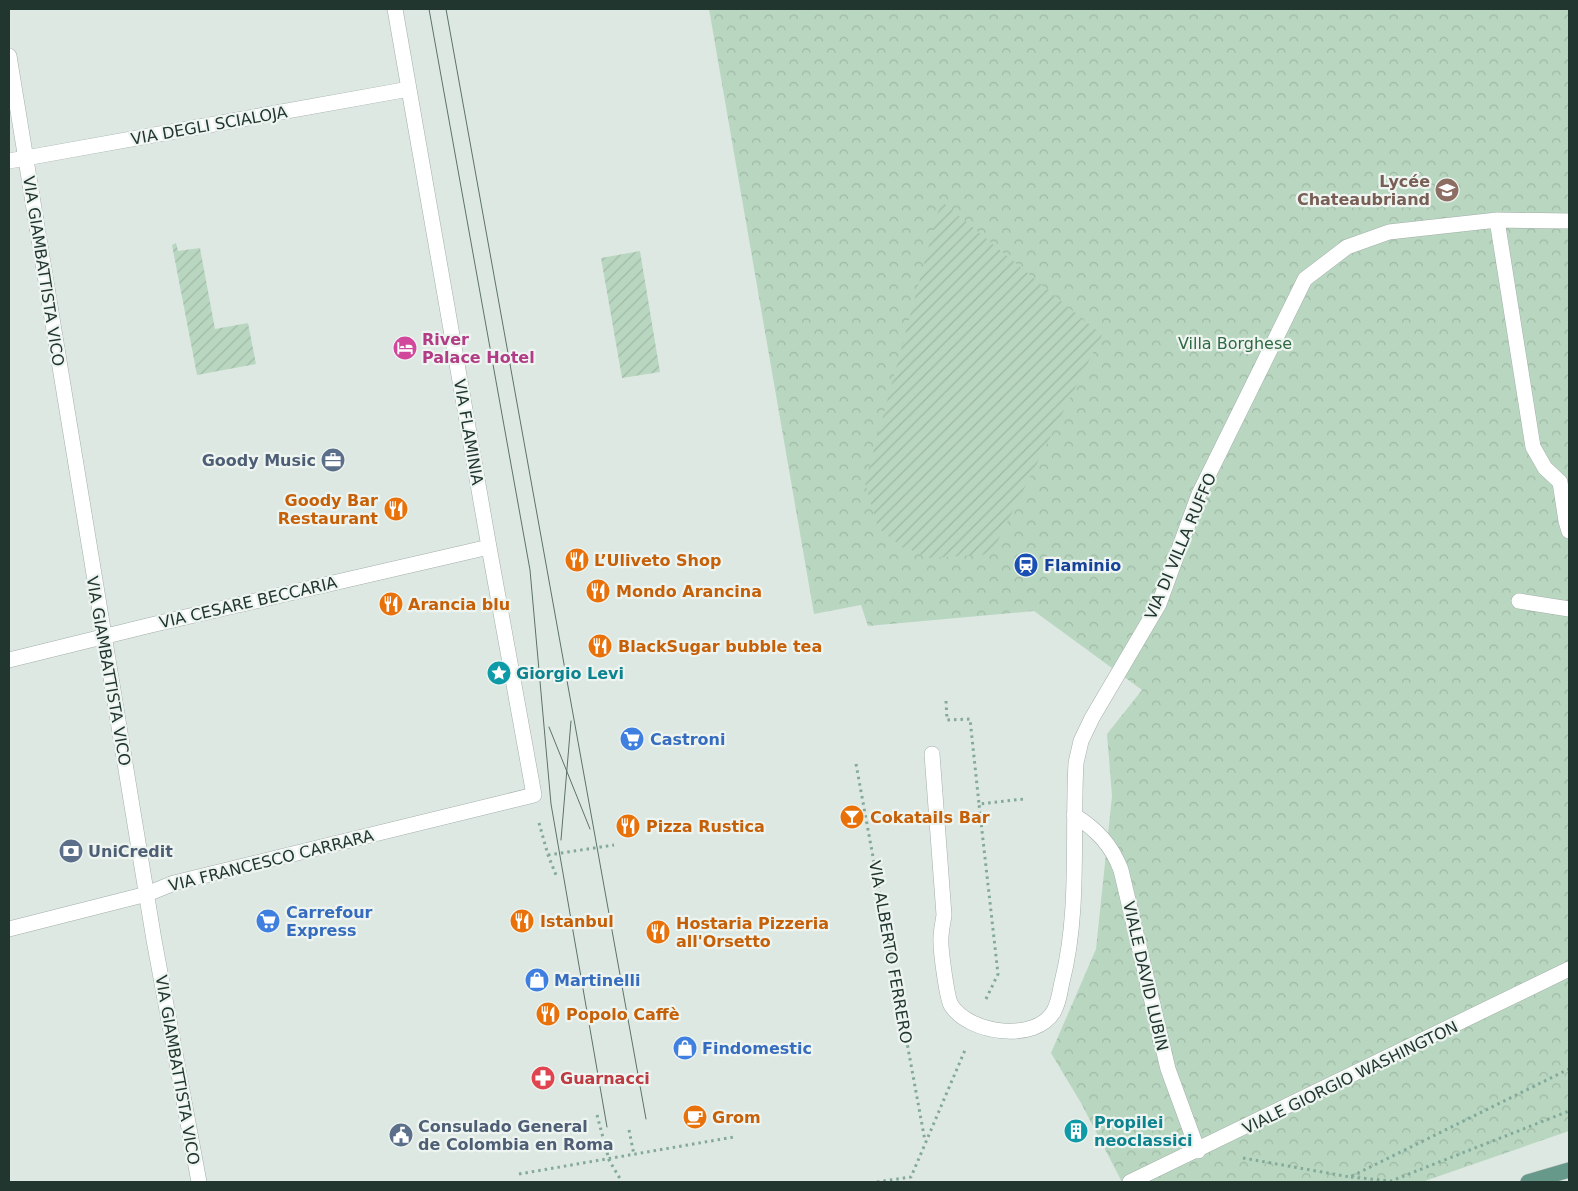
<svg xmlns="http://www.w3.org/2000/svg" width="1578" height="1191" font-family="'DejaVu Sans',sans-serif">
	<style>
		.forest { fill: url(#forest-crowns) }
		.garden { fill: url(#garden-furrows) }
		.lines { fill: none; stroke-linecap: round; stroke-linejoin: round }
		.lane-casing { stroke: #a2afa9; stroke-width: 16 }
		.street-casing { stroke: #a2afa9; stroke-width: 16 }
		.primary-casing { stroke: #bcc3c1; stroke-width: 16 }
		.path { stroke: #82a99a; stroke-width: 3; stroke-dasharray: 2.5 4; stroke-linecap: butt }
		.lane { stroke: #fff; stroke-width: 15 }
		.street { stroke: #fff; stroke-width: 15 }
		.primary { stroke: #67998a; stroke-width: 15 }
		.tram { stroke: #5b726b; stroke-width: 1 }
		.labels { text-anchor: middle; stroke-width: 4.5; stroke-linejoin: round; paint-order: stroke }
		.street-label { font-size: 16px; fill: #21362f; stroke: #eef5f1 }
		.education-label { font-size: 16px; font-weight: bold; fill: #785e54; stroke: #eef5f1; text-anchor: end }
		.hotel-label { font-size: 16px; font-weight: bold; fill: #b23c85; stroke: #eef5f1; text-anchor: start }
		.park-label { font-size: 16px; fill: #306843; stroke: #eef5f1 }
		.service-label { font-size: 16px; font-weight: bold; fill: #4e5e75; stroke: #eef5f1; text-anchor: start }
		.food-label { font-size: 16px; font-weight: bold; fill: #c56008; stroke: #eef5f1; text-anchor: start }
		.transit-label { font-size: 16px; font-weight: bold; fill: #164399; stroke: #eef5f1; text-anchor: start }
		.culture-label { font-size: 16px; font-weight: bold; fill: #0d838f; stroke: #eef5f1; text-anchor: start }
		.shop-label { font-size: 16px; font-weight: bold; fill: #366cbe; stroke: #eef5f1; text-anchor: start }
		.health-label { font-size: 16px; font-weight: bold; fill: #be3a42; stroke: #eef5f1; text-anchor: start }
	</style>
	<defs>
		<pattern id="forest-crowns" width="20" height="18" patternUnits="userSpaceOnUse" patternTransform="scale(1.25)"><rect width="20" height="18" fill="#b9d7c0"/><path d="M2 6a3 3 0 1 1 6 0M12 15a3 3 0 1 1 6 0" fill="none" stroke="#9fb9a5"/></pattern>
		<pattern id="garden-furrows" width="10" height="10" patternUnits="userSpaceOnUse" patternTransform="scale(1.25)"><rect width="10" height="10" fill="#b9d7c0"/><path d="M-1 1l2-2M0 10L10 0M9 11l2-2" fill="none" stroke="#9fb9a5"/></pattern>
	</defs>
	<rect width="100%" height="100%" fill="#dee8e3"/>
	<path class="forest" d="M709 9H1569V1131L1422 1182H1122L1081 1103 1051 1053 1096 949 1112 796 1107 734 1142 690 1034 611 868 626 861 605 814 614Z"/>
	<path class="garden" d="M941 201 1102 335 991 554 929 558 900 545 878 528 865 483Z
		M176 243 178 251 200 248 215 329 248 323 256 364 197 375 172 245Z
		M640 251 660 372 622 378 601 258Z"/>
	<g class="lines">
		<defs>
			<path id="lane" d="M1497 220 1533 447 1545 468 1560 482
				M1560 482 1566 521 1569 531
				M1519 601 1569 609
				M932 754 944 915C943 923 941 930 941 938 940 948 947 998 951 1005 969 1034 1036 1043 1054 1011 1059 1002 1060 991 1062 982 1080 912 1072 835 1076 763L1081 741 1092 718 1159 604 1199 494 1305 279 1347 247 1389 232 1497 220 1569 221
				M1074 815C1097 830 1111 844 1121 870L1168 1069 1198 1151
				M1130 1182 1569 969"/>
			<path id="street" d="M9 56 154 940 199 1182
				M9 161 409 89
				M9 660 151 625 489 547
				M9 929 147 894 174 883 534 795 489 547 395 9"/>
			<path id="primary" d="M1528 1182 1569 1170"/>
		</defs>
		<use href="#lane" class="lane-casing"/>
		<use href="#street" class="street-casing"/>
		<use href="#primary" class="primary-casing"/>
		<path class="path" d="M946 701 947 720 970 719 979 804
			M856 764 925 1141
			M539 823 548 855 556 875
			M548 855 614 845
			M986 999 998 974 979 804 1024 799
			M597 1115 609 1160 622 1182
			M629 1130 634 1155
			M1243 1158 1350 1177 1569 1069
			M519 1174 734 1137
			M1351 1177 1391 1181 1569 1111
			M877 1182 911 1177 965 1050"/>
		<use href="#lane" class="lane"/>
		<use href="#street" class="street"/>
		<use href="#primary" class="primary"/>
		<path class="tram" d="M429 9 530 570 551 804 607 1127
			M446 9 646 1119
			M549 727 590 829
			M561 840 571 721"/>
	</g>
	<defs>
		<symbol id="school-disc" viewBox="-11 -11 22 22"><circle r="9.5" fill="#8d6e63" stroke="#eef5f1"/><path d="M0-5L7-2L0 1L-7-2ZM-4 1L0 2.5L4 1V4Q0 6-4 4Z" fill="#fff"/></symbol>
		<symbol id="hotel-disc" viewBox="-11 -11 22 22"><circle r="9.5" fill="#d1479c" stroke="#eef5f1"/><path d="M-6-4.5h1.5V1H6V5H4.5V3h-9V5H-6ZM-4 0a1.8 1.8 0 1 1 3.6 0ZM.5 0V-2.5h3Q6-2.5 6 0Z" fill="#fff"/></symbol>
		<symbol id="office-disc" viewBox="-11 -11 22 22"><circle r="9.5" fill="#5c6f8a" stroke="#eef5f1"/><path d="M-6-3h4V-5.5h4V-3h4V5H-6ZM-1-4.5V-3h2v-1.5ZM-6 0V1H6V0Z" fill="#fff"/></symbol>
		<symbol id="restaurant-disc" viewBox="-11 -11 22 22"><circle r="9.5" fill="#e8710a" stroke="#eef5f1"/><path d="M-5-6h1v4h1v-4h1v4h1v-4h1v5L-1.5 .5V6h-2V.5L-5-1ZM5-6V6H3V1.5H1.5Q1.5-4 5-6Z" fill="#fff"/></symbol>
		<symbol id="station-disc" viewBox="-11 -11 22 22"><circle r="9.5" fill="#1a4fb4" stroke="#eef5f1"/><path d="M-3-6H3Q5-6 5-4V2Q5 4 3 4L4.5 6H3L1.5 4h-3L-3 6H-4.5L-3 4Q-5 4-5 2V-4Q-5-6-3-6ZM-3.5-4v3h7v-3ZM-3.5 1v1.5H-2V1ZM2 1v1.5H3.5V1Z" fill="#fff"/></symbol>
		<symbol id="sight-disc" viewBox="-11 -11 22 22"><circle r="9.5" fill="#0f9aa8" stroke="#eef5f1"/><path d="M0-6L1.8-2.2L6-1.7L2.9 1.2L3.7 5.4L0 3.3L-3.7 5.4L-2.9 1.2L-6-1.7L-1.8-2.2Z" fill="#fff"/></symbol>
		<symbol id="supermarket-disc" viewBox="-11 -11 22 22"><circle r="9.5" fill="#3f7fe0" stroke="#eef5f1"/><path d="M-6-5.5h2.5l.6 2H6L4.5 2H-2.5L-4.4-4H-6ZM-1.5 3.2a1.3 1.3 0 1 0 .1 0ZM3 3.2a1.3 1.3 0 1 0 .1 0Z" fill="#fff"/></symbol>
		<symbol id="bar-disc" viewBox="-11 -11 22 22"><circle r="9.5" fill="#e8710a" stroke="#eef5f1"/><path d="M-6-5H6L.8 .8V4.5H3.5V6h-7V4.5H-.8V.8Z" fill="#fff"/></symbol>
		<symbol id="bank-disc" viewBox="-11 -11 22 22"><circle r="9.5" fill="#5c6f8a" stroke="#eef5f1"/><path d="M-6-4H6V4H-6ZM0-2.3a2.3 2.3 0 1 0 0 4.6a2.3 2.3 0 1 0 0-4.6Z" fill="#fff"/></symbol>
		<symbol id="shop-disc" viewBox="-11 -11 22 22"><circle r="9.5" fill="#3f7fe0" stroke="#eef5f1"/><path d="M-5-2.5h2.3a2.7 3.5 0 0 1 5.4 0H5L5.5 6h-11ZM-1.5-2.5h3a1.5 2.3 0 0 0-3 0Z" fill="#fff"/></symbol>
		<symbol id="pharmacy-disc" viewBox="-11 -11 22 22"><circle r="9.5" fill="#e0444e" stroke="#eef5f1"/><path d="M-2-6h4v4h4v4h-4v4h-4v-4h-4v-4h4Z" fill="#fff"/></symbol>
		<symbol id="cafe-disc" viewBox="-11 -11 22 22"><circle r="9.5" fill="#e8710a" stroke="#eef5f1"/><path d="M-5.5-4.5H6V0H3Q3 3.5 0 3.5H-2.5Q-5.5 3.5-5.5 0ZM3-3.2v2h1.7v-2ZM-6 4.5H4V6H-6Z" fill="#fff"/></symbol>
		<symbol id="building-disc" viewBox="-11 -11 22 22"><circle r="9.5" fill="#0f9aa8" stroke="#eef5f1"/><path d="M-4-6H4V6H1V3H-1V6H-4ZM-2.5-4.3h1.7v1.8h-1.7ZM.8-4.3h1.7v1.8H.8ZM-2.5-1h1.7V.8h-1.7ZM.8-1h1.7V.8H.8Z" fill="#fff"/></symbol>
		<symbol id="civic-disc" viewBox="-11 -11 22 22"><circle r="9.5" fill="#5c6f8a" stroke="#eef5f1"/><path d="M-.6-6.5H3V-4.5H.6V-3L4-1V1h2V6H-6V1h2V-1L-.6-3ZM-1.2 2.5V6h2.4V2.5Z" fill="#fff"/></symbol>
	</defs>
	<g fill-rule="evenodd">
		<use href="#school-disc" x="1433" y="176" width="28" height="28"/>
		<use href="#hotel-disc" x="391" y="334" width="28" height="28"/>
		<use href="#office-disc" x="319" y="446" width="28" height="28"/>
		<use href="#restaurant-disc" x="382" y="495" width="28" height="28"/>
		<use href="#restaurant-disc" x="563" y="546" width="28" height="28"/>
		<use href="#station-disc" x="1012" y="551" width="28" height="28"/>
		<use href="#restaurant-disc" x="584" y="577" width="28" height="28"/>
		<use href="#restaurant-disc" x="377" y="590" width="28" height="28"/>
		<use href="#restaurant-disc" x="586" y="632" width="28" height="28"/>
		<use href="#sight-disc" x="485" y="659" width="28" height="28"/>
		<use href="#supermarket-disc" x="618" y="725" width="28" height="28"/>
		<use href="#bar-disc" x="838" y="803" width="28" height="28"/>
		<use href="#restaurant-disc" x="614" y="812" width="28" height="28"/>
		<use href="#bank-disc" x="57" y="837" width="28" height="28"/>
		<use href="#supermarket-disc" x="254" y="907" width="28" height="28"/>
		<use href="#restaurant-disc" x="508" y="907" width="28" height="28"/>
		<use href="#restaurant-disc" x="644" y="918" width="28" height="28"/>
		<use href="#shop-disc" x="523" y="966" width="28" height="28"/>
		<use href="#restaurant-disc" x="534" y="1000" width="28" height="28"/>
		<use href="#shop-disc" x="671" y="1034" width="28" height="28"/>
		<use href="#pharmacy-disc" x="529" y="1064" width="28" height="28"/>
		<use href="#cafe-disc" x="681" y="1103" width="28" height="28"/>
		<use href="#building-disc" x="1062" y="1117" width="28" height="28"/>
		<use href="#civic-disc" x="387" y="1121" width="28" height="28"/>
	</g>
	<g class="labels">
		<g class="street-label">
			<text transform="translate(209 125) rotate(-10)" y="6">VIA DEGLI SCIALOJA</text>
			<text transform="translate(44 271) rotate(81)" y="6">VIA GIAMBATTISTA VICO</text>
			<text transform="translate(469 432) rotate(80)" y="6">VIA FLAMINIA</text>
			<text transform="translate(1180 546) rotate(-67)" y="6">VIA DI VILLA RUFFO</text>
			<text transform="translate(248 602) rotate(-13)" y="6">VIA CESARE BECCARIA</text>
			<text transform="translate(109 671) rotate(80)" y="6">VIA GIAMBATTISTA VICO</text>
			<text transform="translate(271 860) rotate(-14)" y="6">VIA FRANCESCO CARRARA</text>
			<text transform="translate(891 952) rotate(80)" y="6">VIA ALBERTO FERRERO</text>
			<text transform="translate(1146 976) rotate(77)" y="6">VIALE DAVID LUBIN</text>
			<text transform="translate(178 1070) rotate(80)" y="6">VIA GIAMBATTISTA VICO</text>
			<text transform="translate(1350 1077) rotate(-26)" y="6">VIALE GIORGIO WASHINGTON</text>
		</g>
		<g class="education-label">
			<text x="1430" y="187">Lycée<tspan x="1430" dy="18">Chateaubriand</tspan></text>
		</g>
		<g class="hotel-label">
			<text x="422" y="345">River<tspan x="422" dy="18">Palace Hotel</tspan></text>
		</g>
		<g class="park-label">
			<text x="1235" y="349">Villa Borghese</text>
		</g>
		<g class="service-label">
			<text x="316" y="466" text-anchor="end">Goody Music</text>
			<text x="88" y="857">UniCredit</text>
			<text x="418" y="1132">Consulado General<tspan x="418" dy="18">de Colombia en Roma</tspan></text>
		</g>
		<g class="food-label">
			<text x="378" y="506" text-anchor="end">Goody Bar<tspan x="378" dy="18">Restaurant</tspan></text>
			<text x="594" y="566">L’Uliveto Shop</text>
			<text x="616" y="597">Mondo Arancina</text>
			<text x="408" y="610">Arancia blu</text>
			<text x="618" y="652">BlackSugar bubble tea</text>
			<text x="870" y="823">Cokatails Bar</text>
			<text x="646" y="832">Pizza Rustica</text>
			<text x="540" y="927">Istanbul</text>
			<text x="676" y="929">Hostaria Pizzeria<tspan x="676" dy="18">all'Orsetto</tspan></text>
			<text x="566" y="1020">Popolo Caffè</text>
			<text x="712" y="1123">Grom</text>
		</g>
		<g class="transit-label">
			<text x="1044" y="571">Flaminio</text>
		</g>
		<g class="culture-label">
			<text x="516" y="679">Giorgio Levi</text>
			<text x="1094" y="1128">Propilei<tspan x="1094" dy="18">neoclassici</tspan></text>
		</g>
		<g class="shop-label">
			<text x="650" y="745">Castroni</text>
			<text x="286" y="918">Carrefour<tspan x="286" dy="18">Express</tspan></text>
			<text x="554" y="986">Martinelli</text>
			<text x="702" y="1054">Findomestic</text>
		</g>
		<g class="health-label">
			<text x="560" y="1084">Guarnacci</text>
		</g>
	</g>
	<rect width="1578" height="1191" fill="none" stroke="#21362f" stroke-width="20"/>
</svg>
